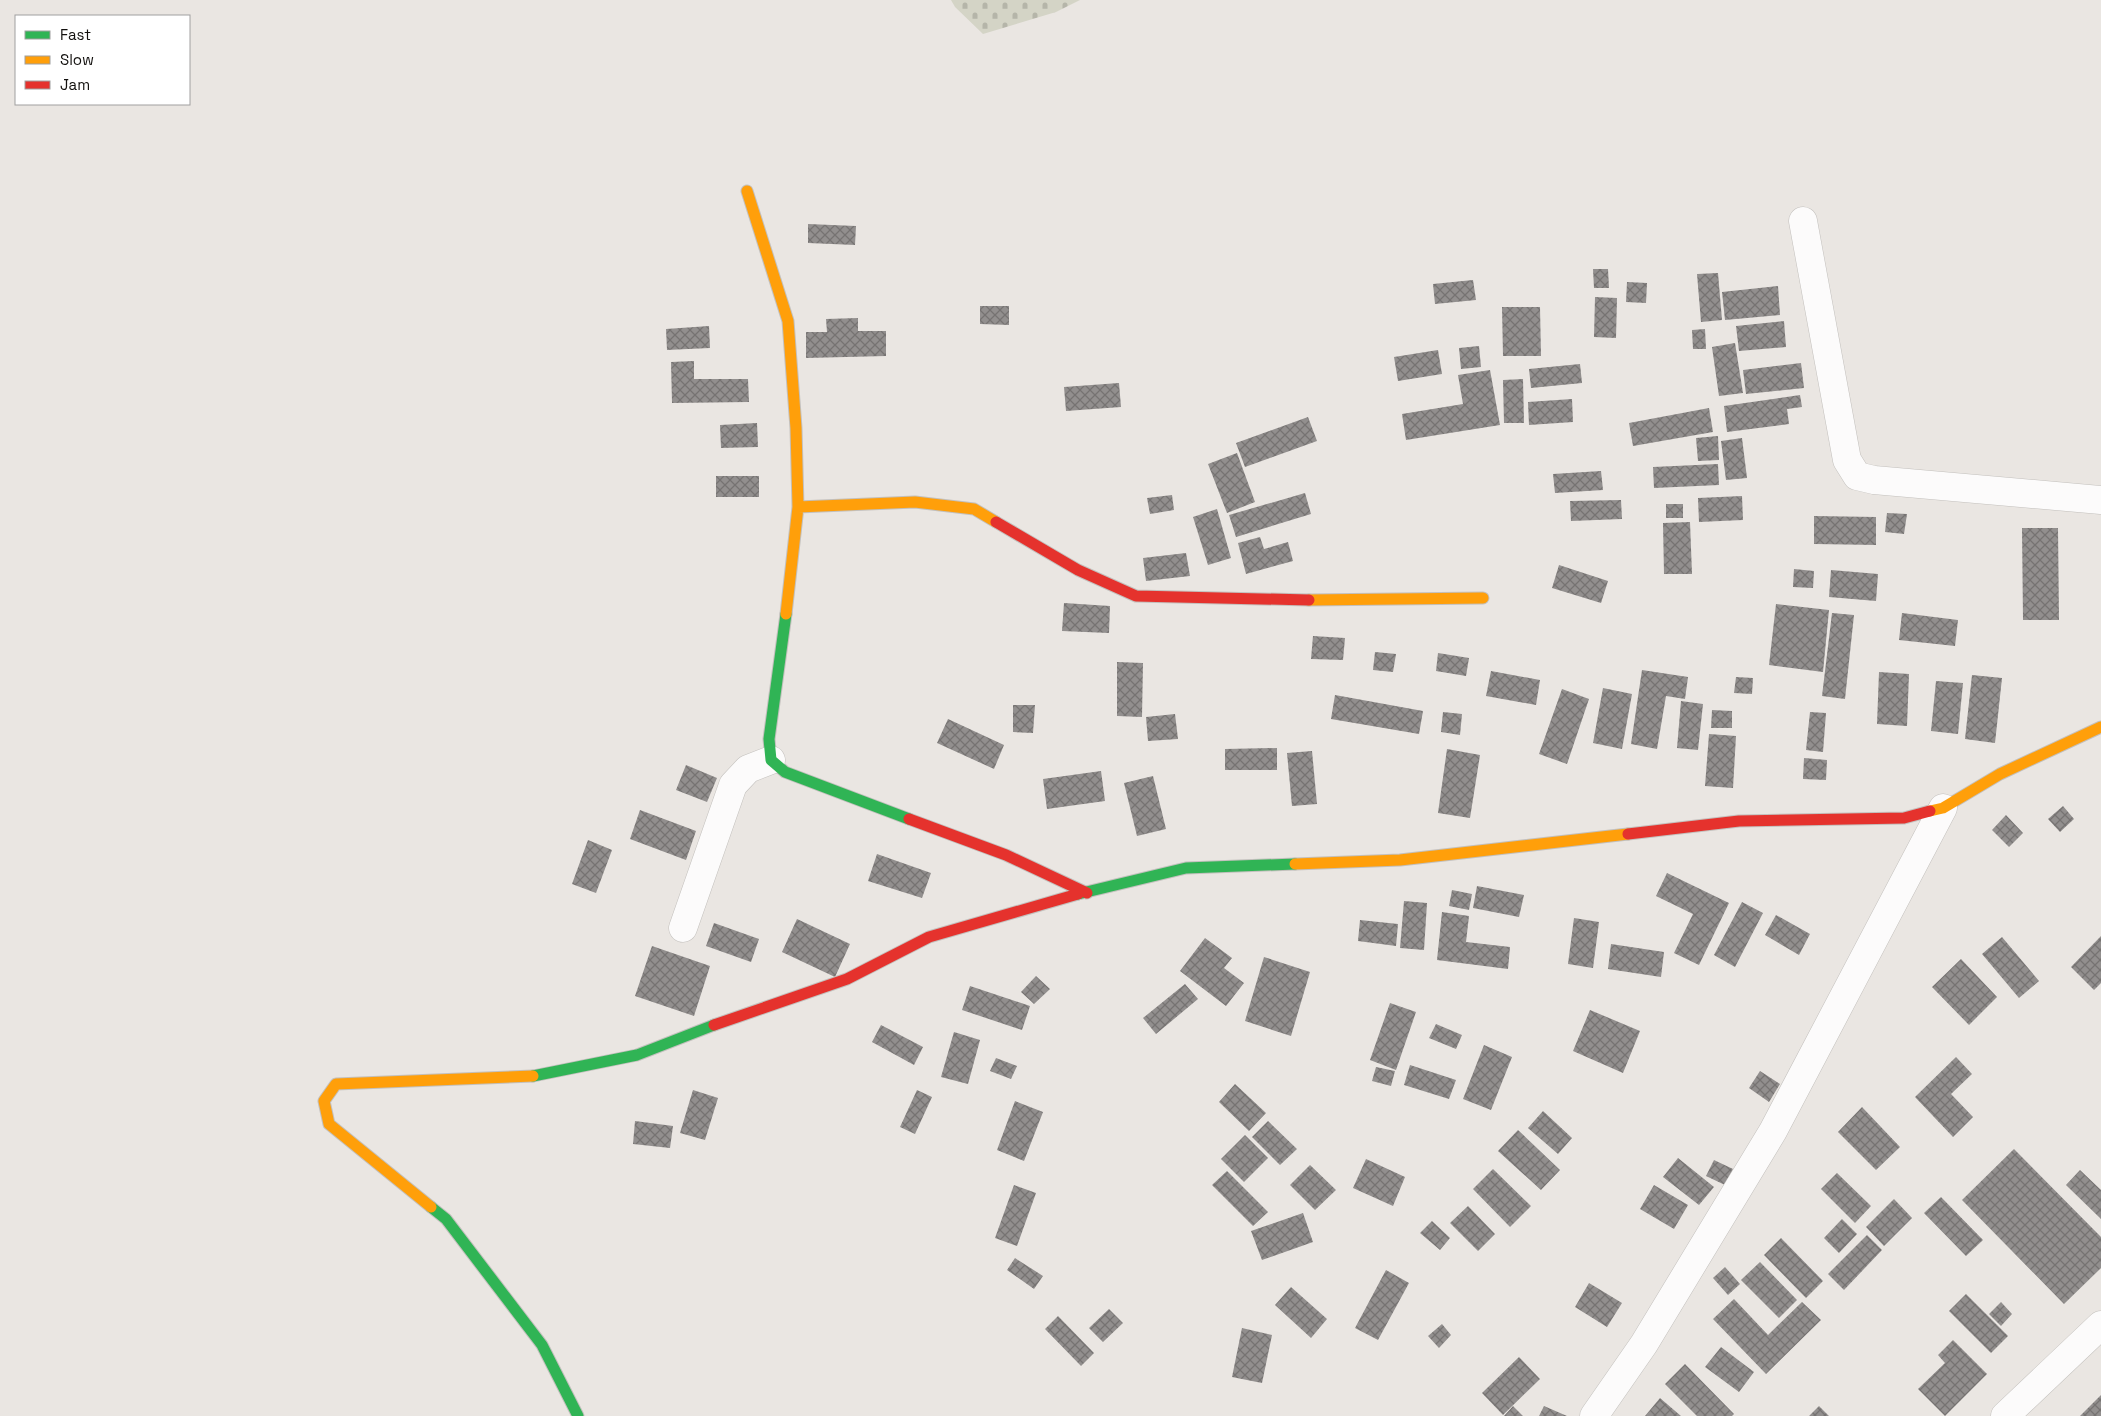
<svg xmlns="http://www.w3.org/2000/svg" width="2101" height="1416" font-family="'Space Grotesk',sans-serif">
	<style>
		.cemetery { fill: url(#cemetery-stones) }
		.building { fill: url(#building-cross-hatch) }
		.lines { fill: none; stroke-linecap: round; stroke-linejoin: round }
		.street-casing { stroke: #c3c0bd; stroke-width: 29 }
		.fast-casing { stroke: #c3c0bd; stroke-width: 13 }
		.slow-casing { stroke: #c3c0bd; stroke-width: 13 }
		.jam-casing { stroke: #c3c0bd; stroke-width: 13 }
		.street { stroke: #fcfbfb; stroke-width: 28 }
		.fast { stroke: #30b455; stroke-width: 11 }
		.slow { stroke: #ff9f0a; stroke-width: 11 }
		.jam { stroke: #e5322d; stroke-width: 11 }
	</style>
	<defs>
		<pattern id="cemetery-stones" width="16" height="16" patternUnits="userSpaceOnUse" patternTransform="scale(1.25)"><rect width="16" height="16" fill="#d4d4c6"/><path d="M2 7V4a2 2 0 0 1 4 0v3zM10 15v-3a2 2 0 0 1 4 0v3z" fill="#b5b5a9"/></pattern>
		<pattern id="building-cross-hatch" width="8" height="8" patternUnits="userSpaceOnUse" patternTransform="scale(1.25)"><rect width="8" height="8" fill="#928f8e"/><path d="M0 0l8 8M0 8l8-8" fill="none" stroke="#767372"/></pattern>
	</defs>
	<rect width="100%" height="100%" fill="#eae6e2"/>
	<path class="cemetery" d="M951 0H1080L1056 12 983 34 955 7Z"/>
	<path class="building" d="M808 224 856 226 855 245 808 243Z
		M1593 269H1608L1609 288H1594Z
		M1718 273 1722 320 1701 322 1697 274Z
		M1473 280 1476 300 1435 304 1433 284Z
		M1627 282 1647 283 1646 303 1626 302Z
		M1778 286 1780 315 1725 320 1722 292Z
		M1595 297 1617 298 1616 338 1594 337Z
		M980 306H1009V325L980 324Z
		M1502 307H1540L1541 356H1503Z
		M858 318V331H886V356L806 358V332H827L826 319Z
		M1784 321 1786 347 1739 351 1736 326Z
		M709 326 710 348 667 350 666 329Z
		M1705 329 1706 349H1693L1692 330Z
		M1735 343 1743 393 1719 396 1712 347Z
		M1479 346 1481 367 1461 369 1459 348Z
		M1438 350 1442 374 1398 381 1394 357Z
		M694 361V379H748L749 402 672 403 671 362Z
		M1801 363 1804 388 1746 394 1743 370Z
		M1580 364 1582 383 1531 388 1529 369Z
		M1490 370 1500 425 1406 440 1402 414 1463 404 1458 375Z
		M1523 379 1524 423H1504L1503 380Z
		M1119 383 1121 407 1066 411 1064 387Z
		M1800 395 1802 407 1787 409 1789 424 1727 432 1724 406Z
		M1572 399 1573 422 1529 425 1528 402Z
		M1709 408 1713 432 1633 446 1629 423Z
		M1308 417 1317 441 1245 467 1236 443Z
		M757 423 758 447 721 448 720 425Z
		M1718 436 1719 460 1698 461 1696 438Z
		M1742 438 1747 478 1726 480 1721 441Z
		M1237 453 1255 502 1227 513 1208 464Z
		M1718 464 1719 485 1654 488 1653 467Z
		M1601 471 1603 490 1555 493 1553 474Z
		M716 476H759V497H716Z
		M1305 493 1311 514 1236 537 1229 515Z
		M1172 495 1174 510 1150 514 1147 498Z
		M1742 496 1743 520 1699 522 1698 498Z
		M1621 500 1622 519 1571 521 1570 501Z
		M1666 504H1683V518H1666Z
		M1217 509 1231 558 1208 565 1193 517Z
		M1887 513 1907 514 1904 534 1885 532Z
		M1814 516 1876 517V545L1814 544Z
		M1690 522 1692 574H1664L1663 523Z
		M2022 528H2058L2059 620H2023Z
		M1260 537 1264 549 1288 542 1293 561 1246 574 1238 543Z
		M1186 553 1190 576 1146 581 1143 558Z
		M1559 565 1608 581 1601 603 1552 588Z
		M1794 569 1814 571 1813 588 1793 587Z
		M1831 570 1878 574 1876 601 1829 597Z
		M1064 603 1110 606 1109 633 1062 631Z
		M1776 604 1829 610 1823 672 1769 665Z
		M1832 613 1854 615 1845 699 1822 696Z
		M1902 613 1958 620 1955 646 1899 640Z
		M1313 636 1345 638 1343 660 1311 659Z
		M1375 652 1396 654 1393 672 1373 670Z
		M1438 653 1469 658 1466 676 1436 671Z
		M1117 662 1143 663 1142 717 1117 716Z
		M1642 670 1688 677 1685 699 1666 696 1657 749 1631 744Z
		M1491 671 1540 680 1536 705 1486 696Z
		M1879 672 1909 674 1907 726 1877 724Z
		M1972 675 2002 678 1995 743 1965 739Z
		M1736 677 1753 678 1752 694 1734 693Z
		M1936 681 1963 683 1958 734 1931 731Z
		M1603 688 1632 694 1622 749 1593 743Z
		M1562 689 1589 699 1567 764 1539 754Z
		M1335 695 1423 711 1419 734 1331 719Z
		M1681 701 1703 704 1698 750 1677 748Z
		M1013 705H1035L1033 733 1013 732Z
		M1712 710 1732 711V728H1711Z
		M1443 712 1462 714 1460 735 1441 732Z
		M1810 712 1826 713 1823 752 1806 750Z
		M1175 714 1178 739 1148 741 1146 717Z
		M948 719 1004 745 994 769 937 743Z
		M1709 734 1736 736 1733 788 1705 786Z
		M1277 748V770H1225V749Z
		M1447 749 1480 755 1470 818 1438 813Z
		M1312 751 1317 804 1292 806 1287 753Z
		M1804 758 1827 760 1826 780 1803 779Z
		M686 765 717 778 707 802 676 790Z
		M1101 771 1105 801 1047 809 1043 779Z
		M1153 776 1166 829 1137 836 1124 783Z
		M2063 806 2074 819 2060 832 2048 819Z
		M640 810 696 831 686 860 630 839Z
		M2006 815 2023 833 2009 847 1992 830Z
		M588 840 612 850 596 893 572 884Z
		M877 854 931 873 922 898 868 881Z
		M1667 873 1729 903 1699 965 1674 953 1693 914 1656 896Z
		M1477 886 1524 895 1519 917 1473 908Z
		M1452 890 1472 894 1469 910 1449 906Z
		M1404 901 1427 903 1424 950 1400 948Z
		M1742 902 1763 913 1735 967 1714 955Z
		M1442 912 1469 916 1466 942 1510 947 1508 969 1437 960Z
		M1776 915 1810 934 1799 955 1765 935Z
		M1574 918 1599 922 1593 968 1568 964Z
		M797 919 850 944 835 977 782 952Z
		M1360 920 1398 924 1396 946 1358 941Z
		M714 923 759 939 751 962 706 946Z
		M2101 936V983L2094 990 2071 967Z
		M2002 937 2039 981 2019 998 1982 954Z
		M1205 938 1232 958 1224 968 1244 983 1226 1006 1180 971Z
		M1611 944 1664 952 1661 977 1608 969Z
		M652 946 710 966 694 1016 635 996Z
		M1264 957 1310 972 1291 1036 1245 1021Z
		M1961 959 1997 997 1969 1025 1932 987Z
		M1036 976 1050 989 1034 1004 1021 992Z
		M1185 984 1198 999 1156 1034 1143 1018Z
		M970 986 1030 1006 1022 1030 962 1010Z
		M1390 1003 1416 1012 1396 1070 1370 1060Z
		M1590 1010 1640 1031 1623 1073 1573 1051Z
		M1436 1024 1462 1035 1456 1049 1429 1038Z
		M881 1025 923 1047 914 1065 872 1042Z
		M954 1032 980 1040 968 1084 941 1077Z
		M1484 1045 1512 1057 1491 1110 1463 1099Z
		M1956 1057 1972 1074 1951 1094 1973 1117 1953 1137 1915 1097Z
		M996 1058 1017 1066 1011 1079 990 1071Z
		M1410 1065 1456 1080 1449 1099 1404 1085Z
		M1376 1067 1395 1071 1391 1086 1372 1081Z
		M1760 1071 1780 1084 1769 1102 1749 1088Z
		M1235 1084 1266 1113 1249 1131 1219 1102Z
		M693 1090 718 1098 705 1140 680 1133Z
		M917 1090 932 1097 915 1134 900 1127Z
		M1015 1101 1043 1112 1024 1161 997 1150Z
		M1862 1107 1900 1147 1876 1170 1838 1132Z
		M1543 1111 1572 1138 1558 1154 1528 1128Z
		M635 1121 673 1126 670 1148 633 1144Z
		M1268 1121 1297 1149 1280 1165 1252 1137Z
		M1518 1130 1560 1170 1541 1190 1498 1151Z
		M1245 1135 1268 1158 1244 1182 1221 1159Z
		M2014 1149 2101 1237V1268L2064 1304 1962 1200Z
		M1678 1158 1714 1187 1699 1205 1663 1177Z
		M1366 1159 1405 1177 1393 1206 1353 1188Z
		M1714 1160 1733 1169 1725 1185 1706 1176Z
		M1310 1165 1336 1190 1315 1210 1290 1185Z
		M1493 1169 1531 1206 1510 1227 1473 1189Z
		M2080 1170 2101 1190V1219L2066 1185Z
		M1227 1171 1268 1212 1253 1226 1212 1185Z
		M1837 1173 1871 1206 1855 1223 1821 1189Z
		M1014 1185 1036 1193 1017 1246 995 1238Z
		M1654 1185 1688 1205 1674 1229 1640 1209Z
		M1941 1197 1983 1240 1966 1256 1924 1213Z
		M1894 1199 1912 1218 1884 1246 1866 1227Z
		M1468 1206 1495 1234 1478 1251 1450 1223Z
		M1303 1213 1313 1242 1262 1260 1251 1231Z
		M1842 1219 1857 1234 1839 1253 1824 1238Z
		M1432 1221 1450 1238 1440 1250 1420 1233Z
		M1867 1235 1882 1250 1844 1290 1828 1274Z
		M1781 1238 1823 1281 1806 1298 1764 1255Z
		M1015 1258 1043 1276 1034 1289 1007 1270Z
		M1760 1262 1797 1300 1779 1318 1741 1280Z
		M1725 1267 1740 1284 1728 1295 1713 1278Z
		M1386 1270 1409 1283 1378 1340 1355 1328Z
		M1589 1283 1622 1303 1607 1327 1575 1307Z
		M1291 1287 1327 1319 1311 1338 1275 1305Z
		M1966 1294 2008 1336 1991 1353 1949 1311Z
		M1734 1299 1768 1335 1802 1302 1821 1320 1766 1374 1713 1319Z
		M2001 1302 2012 1314 2001 1326 1989 1314Z
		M1109 1309 1123 1323 1103 1342 1089 1328Z
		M1058 1316 1094 1353 1081 1366 1045 1329Z
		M1442 1324 1451 1335 1439 1348 1428 1336Z
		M1242 1328 1272 1335 1262 1383 1232 1377Z
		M1953 1340 1987 1374 1945 1416 1918 1389 1945 1363 1938 1355Z
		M1721 1347 1754 1372 1739 1392 1705 1367Z
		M1519 1357 1540 1379 1503 1415 1482 1393Z
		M1685 1364 1734 1414 1732 1416H1697L1665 1384Z
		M2101 1395V1416H2080Z
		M1660 1398 1681 1416H1645Z
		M1513 1406 1523 1416H1504Z
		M1544 1406 1567 1416H1539Z
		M1819 1406 1829 1416H1809Z"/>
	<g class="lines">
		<defs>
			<path id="street" d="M1803 221 1847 460 1857 476 1874 480 2101 500
				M683 928 733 785 748 769 771 760
				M1594 1416 1644 1344 1773 1131 1943 808
				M2005 1416 2101 1325"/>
			<path id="fast" d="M786 614 769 739 771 760 785 772 909 819
				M1078 894 1186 868 1295 864
				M533 1076 637 1055 714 1025
				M431 1207 446 1219 542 1345 578 1416"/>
			<path id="slow" d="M747 191 788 321 796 428 798 507 786 614
				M798 507 915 502 974 509 996 522
				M1309 600 1483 598
				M1930 811 1943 808 2000 774 2101 727
				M1295 864 1400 860 1628 834
				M431 1207 329 1124 324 1101 336 1084 533 1076"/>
			<path id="jam" d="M996 522 1078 570 1136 596 1309 600
				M909 819 1006 855 1087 893
				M1628 834 1739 821 1904 818 1930 811
				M714 1025 847 979 929 937 1078 894"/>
		</defs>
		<use href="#street" class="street-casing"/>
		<use href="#fast" class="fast-casing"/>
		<use href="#slow" class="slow-casing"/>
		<use href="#jam" class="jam-casing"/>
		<use href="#street" class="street"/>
		<use href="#fast" class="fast"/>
		<use href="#slow" class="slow"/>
		<use href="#jam" class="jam"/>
	</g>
	<rect x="15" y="15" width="175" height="90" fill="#ffffff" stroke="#a09f9f"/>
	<rect x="25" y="31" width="25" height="8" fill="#30b455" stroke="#a09f9f"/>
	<text x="60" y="40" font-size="15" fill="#12100e">Fast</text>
	<rect x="25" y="56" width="25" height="8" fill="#ff9f0a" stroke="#a09f9f"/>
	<text x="60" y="65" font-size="15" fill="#12100e">Slow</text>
	<rect x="25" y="81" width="25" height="8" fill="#e5322d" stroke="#a09f9f"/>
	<text x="60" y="90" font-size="15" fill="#12100e">Jam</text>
</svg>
